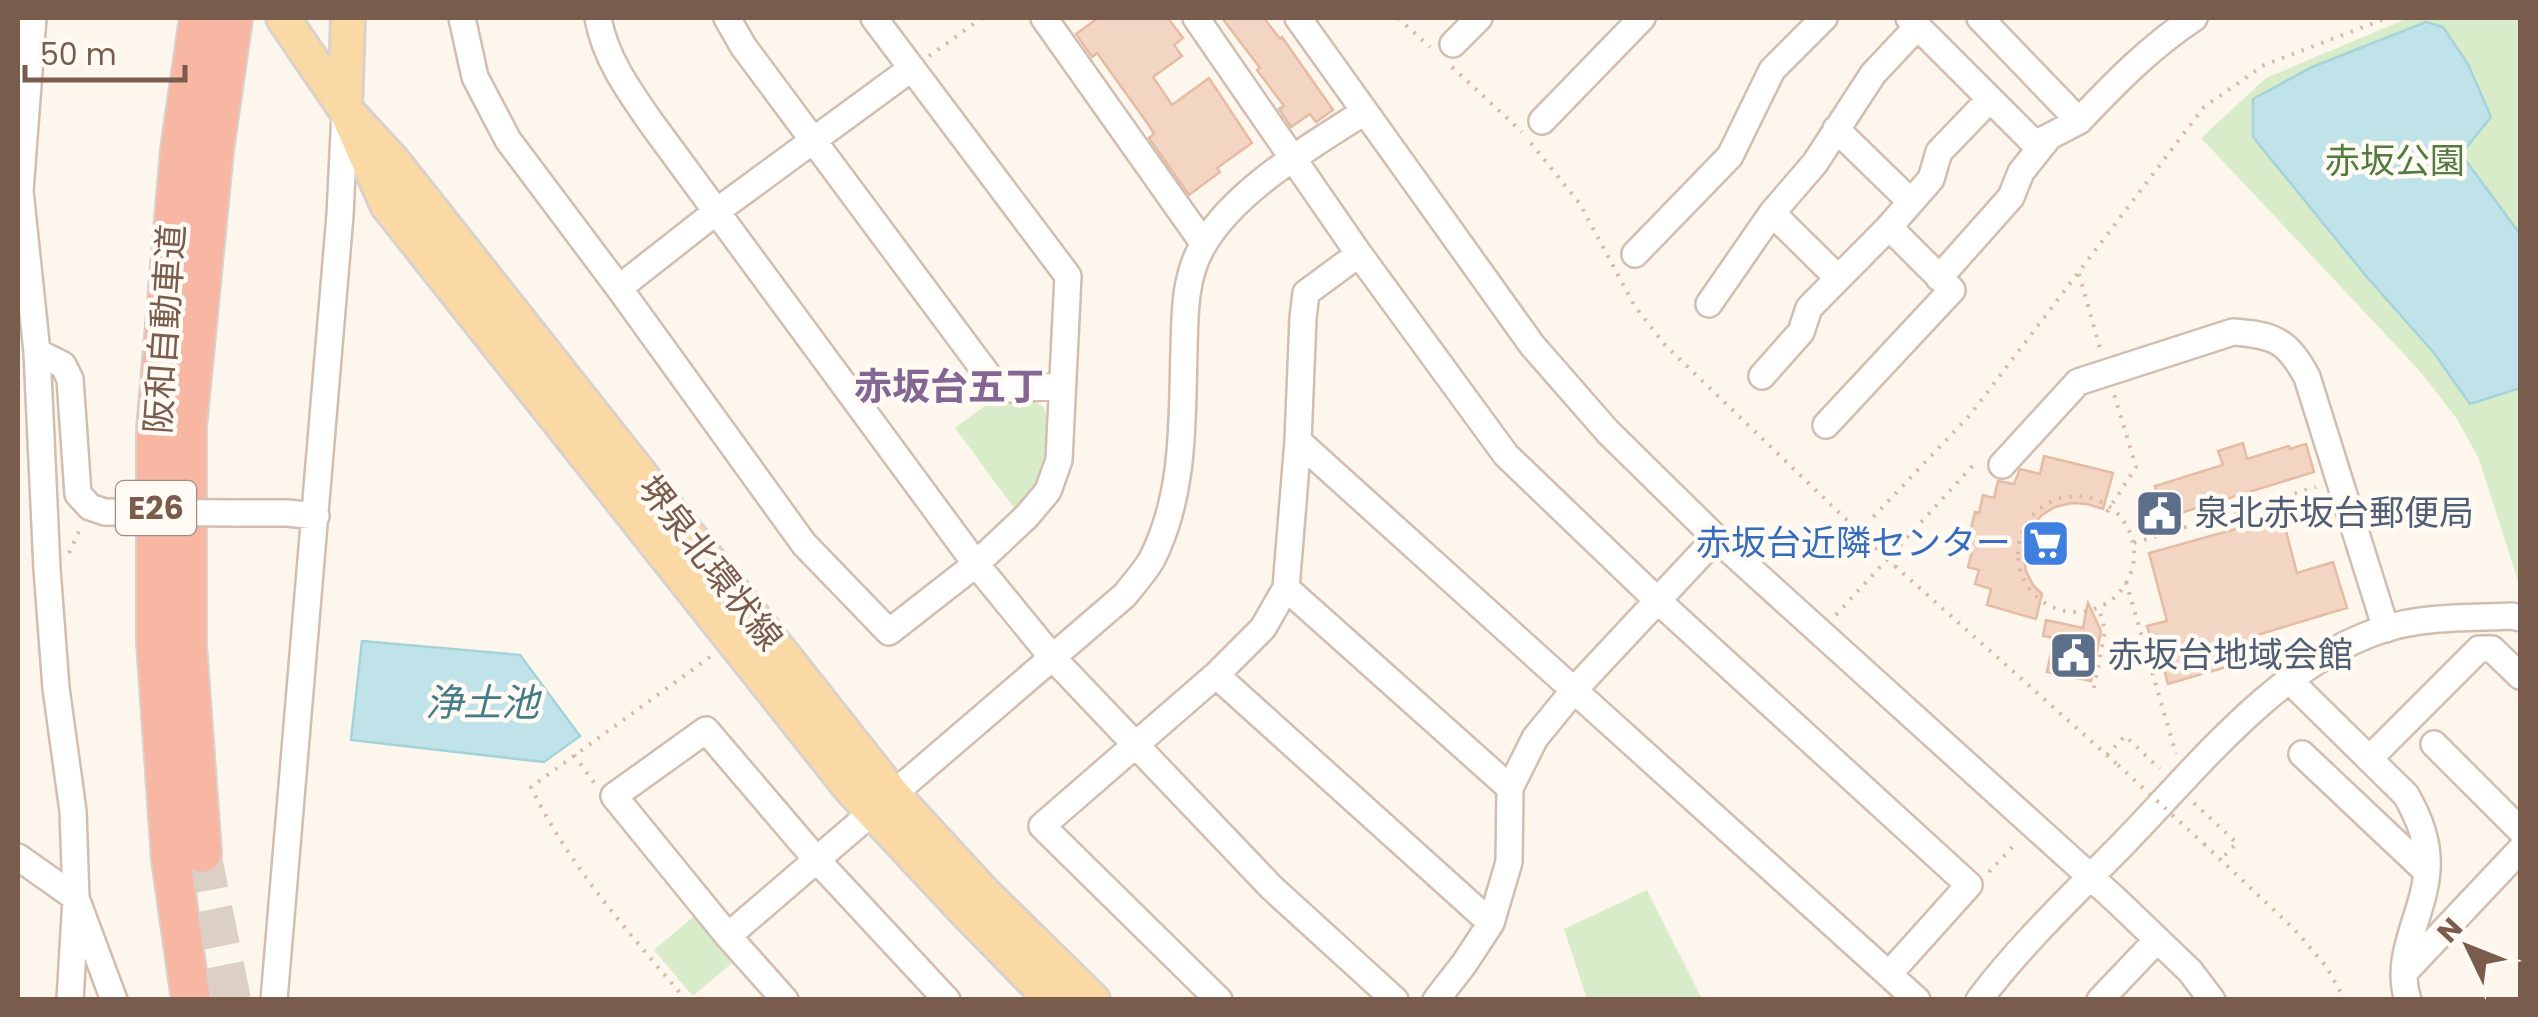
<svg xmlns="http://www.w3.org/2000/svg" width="2538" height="1017" font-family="Poppins,'Noto Sans JP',sans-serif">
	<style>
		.green { fill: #d8ecc9 }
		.water { fill: #bfe3e8; stroke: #a5d3da; stroke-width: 2.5 }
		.building { fill: #f3d5c3; stroke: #e6bba3; stroke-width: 2.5 }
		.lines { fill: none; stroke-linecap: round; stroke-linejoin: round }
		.highway-tunnel { stroke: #dcd0c4; stroke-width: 38; stroke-dasharray: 38 19; stroke-linecap: butt }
		.minor-casing { stroke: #d1beb0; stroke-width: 30 }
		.major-casing { stroke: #dad1cd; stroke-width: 38 }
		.highway-casing { stroke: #dad1cd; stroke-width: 42 }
		.path { stroke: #d9b8a5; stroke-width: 4; stroke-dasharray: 2.5 8; stroke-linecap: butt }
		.minor { stroke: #fff; stroke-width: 25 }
		.major { stroke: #fbd9a5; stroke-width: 32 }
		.highway { stroke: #f7b7a3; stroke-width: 38 }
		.minor-bridge-casing { stroke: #d1beb0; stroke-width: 30; stroke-linecap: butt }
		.path-bridge { stroke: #d9b8a5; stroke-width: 4; stroke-dasharray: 2.5 8; stroke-linecap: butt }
		.minor-bridge { stroke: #fff; stroke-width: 25 }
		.labels { text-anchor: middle; stroke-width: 9; stroke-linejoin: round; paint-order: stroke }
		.shield { fill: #fffaf3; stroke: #a28b7f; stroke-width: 2.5 }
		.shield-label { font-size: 32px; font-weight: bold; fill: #7a5c4d }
		.park-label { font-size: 35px; fill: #537a41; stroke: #fffaf3 }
		.street-label { font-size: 35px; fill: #7a5c4d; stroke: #fffaf3 }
		.service-label { font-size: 35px; fill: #4e5e75; stroke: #fffaf3; text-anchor: start }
		.shop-label { font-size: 35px; fill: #366cbe; stroke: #fffaf3; text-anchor: end }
		.neighbourhood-label { font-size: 38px; font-weight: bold; fill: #846695; stroke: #fffaf3 }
		.water-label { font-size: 38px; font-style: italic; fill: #437c86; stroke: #fffaf3 }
	</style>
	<rect width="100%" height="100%" fill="#fdf6ec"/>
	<path class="green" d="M2408 18H2520V587L2479 459 2457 419 2419 370 2201 138 2266 78Z
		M994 399C1007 400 1032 397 1042 406 1055 419 1043 469 1035 485 1030 494 1024 504 1017 512L955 428Z
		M1647 890 1702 999H1587L1564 929Z
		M693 917 733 962 693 996 654 950Z"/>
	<path class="water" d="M2426 22 2443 27 2468 64 2491 117 2461 154 2520 234V388L2470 404 2434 353 2366 276 2253 137V99L2312 67Z
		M362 641 520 655 580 736 544 762 351 740Z"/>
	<path class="building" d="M1098 18H1168L1183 38 1174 45 1182 56 1153 77 1172 105 1209 78 1252 143 1217 168 1220 172 1189 195 1149 138 1154 134 1148 124 1097 53 1092 57 1076 34Z
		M1222 18H1264L1280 39 1282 37 1333 110 1316 122 1310 114 1291 127 1279 109 1284 106 1257 70 1260 68Z
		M2243 443 2247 459 2289 446 2290 449 2306 444 2314 472 2148 523 2140 496 2156 491 2155 486 2223 465 2218 451Z
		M2044 456 2113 473 2103 509 2087 504 2071 503 2055 507 2042 515 2031 527 2025 542 2024 557 2026 571 2033 585 2042 594 2036 619 1987 605 1991 589 1975 584 1979 570 1968 567 1972 551 1966 549 1975 512 1979 513 1983 495 1994 498 1998 481 2014 484 2020 469 2040 474Z
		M2282 516 2297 573 2333 562 2347 608 2257 635 2264 656 2168 684 2164 669 2160 670 2147 626 2167 621 2149 553Z
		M2088 603 2101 631 2091 681 2047 672 2054 638 2043 636 2046 620 2083 628Z"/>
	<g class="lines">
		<path class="highway-tunnel" d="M202 853 232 1000"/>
		<defs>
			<path id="minor" d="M33 18 20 191 37 352 47 569 56 688 73 811 76 898 70 1000
				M462 18 475 77 508 140 619 288 804 544 889 632 976 564 1027 516 1048 491 1059 460 1068 276 874 18
				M598 18C605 58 629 91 652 124L976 564 1052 657 1271 887 1395 1000
				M727 18 743 46 993 382 1006 389 1061 386
				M1044 18 1204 244
				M1196 18 1359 254 1506 455 1657 600 1969 885 1889 974
				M1298 18 1532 345 1608 432 1716 538 2116 900 2190 971 2212 1000
				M1909 18 2035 144 2079 121
				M1980 18 2079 121C2115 83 2150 47 2194 18
				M1453 44 1479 18
				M1542 121 1642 18
				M1836 129 1911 202
				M1772 213 1838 278
				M1889 227 1931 179 1939 152 1990 99
				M1635 254 1730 156 1772 70 1824 18
				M1939 278 2011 197 2021 172 2049 137
				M619 288 717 211 912 68
				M1709 304 1772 213 1815 163 1873 74 1918 26
				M37 352 63 365 70 379 78 494 90 507 105 512
				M1762 376 1801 332 1809 308 1889 227 1952 290 1826 425
				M1298 441 1917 1000
				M2002 465 2078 382 2233 332C2274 335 2287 340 2307 377L2386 629
				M234 513H287L316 516
				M1286 588 1510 788
				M1216 675 1491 923
				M2288 679 2406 795C2419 818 2429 842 2427 869 2425 914 2393 955 2408 1000
				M2434 744 2520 830
				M2302 754 2427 872
				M2369 759 2479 649H2492L2520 676
				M18 857 76 898 114 1000
				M728 936 1125 595C1134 583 1145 572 1152 559 1185 494 1182 421 1184 350 1185 315 1184 279 1202 247 1234 190 1310 147 1364 112
				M2404 973 2520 850
				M274 1000 340 215 345 112
				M785 1000 728 936 614 796 706 730 816 859 947 1000
				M1219 1000 1042 826 1216 675 1263 628 1286 588 1298 441 1303 318 1306 293 1359 254
				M1436 1000 1464 964 1491 923 1509 862 1510 788 1535 738 1575 689 1716 538
				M1979 1000C2022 943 2074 894 2123 844 2199 766 2278 663 2384 629 2424 616 2470 618 2512 616L2520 618
				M2100 1000 2157 940"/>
			<path id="major" d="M283 18 345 109 393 161 893 794 984 893 1093 1000
				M348 18 345 109 387 205 850 788 965 911 1052 1000"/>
			<path id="highway" d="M202 853 187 645V427L214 150 233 18
				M191 1000 171 859 156 642V430L180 150 199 18"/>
		</defs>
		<use href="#minor" class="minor-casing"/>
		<use href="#major" class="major-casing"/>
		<use href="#highway" class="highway-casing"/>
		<path class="path" d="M1398 18 1430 47
			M929 56 982 18
			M1452 67 1522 132
			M1531 143 1580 204 1634 305 1665 345 1879 551
			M2079 274 2101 352
			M2018 554a58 58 0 1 1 116 0a58 58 0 1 1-116 0Z
			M2107 512 2136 467 2114 394
			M1859 532 1970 415 2204 107 2264 65 2387 18
			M2134 543 2316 487
			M69 553 82 525
			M1895 566 2118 765
			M2126 582 2176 754
			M1836 615 1978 460
			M2094 688 2105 631 2099 608
			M574 755 595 784
			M2107 755 2125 736 2160 769
			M2194 803 2237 843 2222 858
			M2204 844 2294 929 2326 966 2345 1000
			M1989 872 2017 842
			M686 1000C629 933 569 866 531 787L710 657"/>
		<use href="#minor" class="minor"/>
		<use href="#major" class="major"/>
		<use href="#highway" class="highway"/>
		<defs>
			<path id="minor-bridge" d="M105 512 234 513"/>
		</defs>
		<use href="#minor-bridge" class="minor-bridge-casing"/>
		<path class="path-bridge" d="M1879 551 1895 566
			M2118 765 2204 844"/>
		<use href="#minor-bridge" class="minor-bridge"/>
	</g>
	<defs>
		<symbol id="civic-square" viewBox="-11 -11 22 22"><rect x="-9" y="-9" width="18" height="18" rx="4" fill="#5c6f8a" stroke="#fffaf3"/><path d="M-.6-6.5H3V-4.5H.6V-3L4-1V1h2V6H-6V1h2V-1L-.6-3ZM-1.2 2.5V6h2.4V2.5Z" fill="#fff"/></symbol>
		<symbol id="supermarket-square" viewBox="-11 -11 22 22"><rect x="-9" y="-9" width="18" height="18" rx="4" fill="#3f7fe0" stroke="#fffaf3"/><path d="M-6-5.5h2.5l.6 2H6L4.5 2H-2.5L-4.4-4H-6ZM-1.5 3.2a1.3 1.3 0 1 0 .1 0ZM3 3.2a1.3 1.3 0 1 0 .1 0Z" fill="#fff"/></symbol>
	</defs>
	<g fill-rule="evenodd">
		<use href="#civic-square" x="2132" y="486" width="55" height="55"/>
		<use href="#supermarket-square" x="2018" y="516" width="55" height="55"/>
		<use href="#civic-square" x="2046" y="628" width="55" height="55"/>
	</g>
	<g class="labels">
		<rect class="shield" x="116" y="481" width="80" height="54" rx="8"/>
		<g class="shield-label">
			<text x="156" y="519">E26</text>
		</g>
		<g class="park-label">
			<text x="2395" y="173">赤坂公園</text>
		</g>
		<g class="street-label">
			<text transform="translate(165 329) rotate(-86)" y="12">阪和自動車道</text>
			<text transform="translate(710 563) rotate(52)" y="12">堺泉北環状線</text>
		</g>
		<g class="service-label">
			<text x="2194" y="525">泉北赤坂台郵便局</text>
			<text x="2108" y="667">赤坂台地域会館</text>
		</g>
		<g class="shop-label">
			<text x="2011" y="555">赤坂台近隣センター</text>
		</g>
		<g class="neighbourhood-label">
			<text x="949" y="400">赤坂台五丁</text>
		</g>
		<g class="water-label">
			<text x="482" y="716">浄土池</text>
		</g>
	</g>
	<rect width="2538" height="1017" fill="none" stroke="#7a5c4d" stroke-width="40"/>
	<g transform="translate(2468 947) rotate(313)" stroke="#fffaf3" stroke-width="8" paint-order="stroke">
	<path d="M0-8L18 38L0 25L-18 38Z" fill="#7a5c4d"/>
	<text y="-15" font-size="28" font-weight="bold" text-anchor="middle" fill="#7a5c4d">N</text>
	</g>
	<path d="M25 65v15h160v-15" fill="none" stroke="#7a5c4d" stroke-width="5"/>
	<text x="40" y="65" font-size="30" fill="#7a5c4d" stroke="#fffaf3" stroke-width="8" paint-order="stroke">50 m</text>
</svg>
